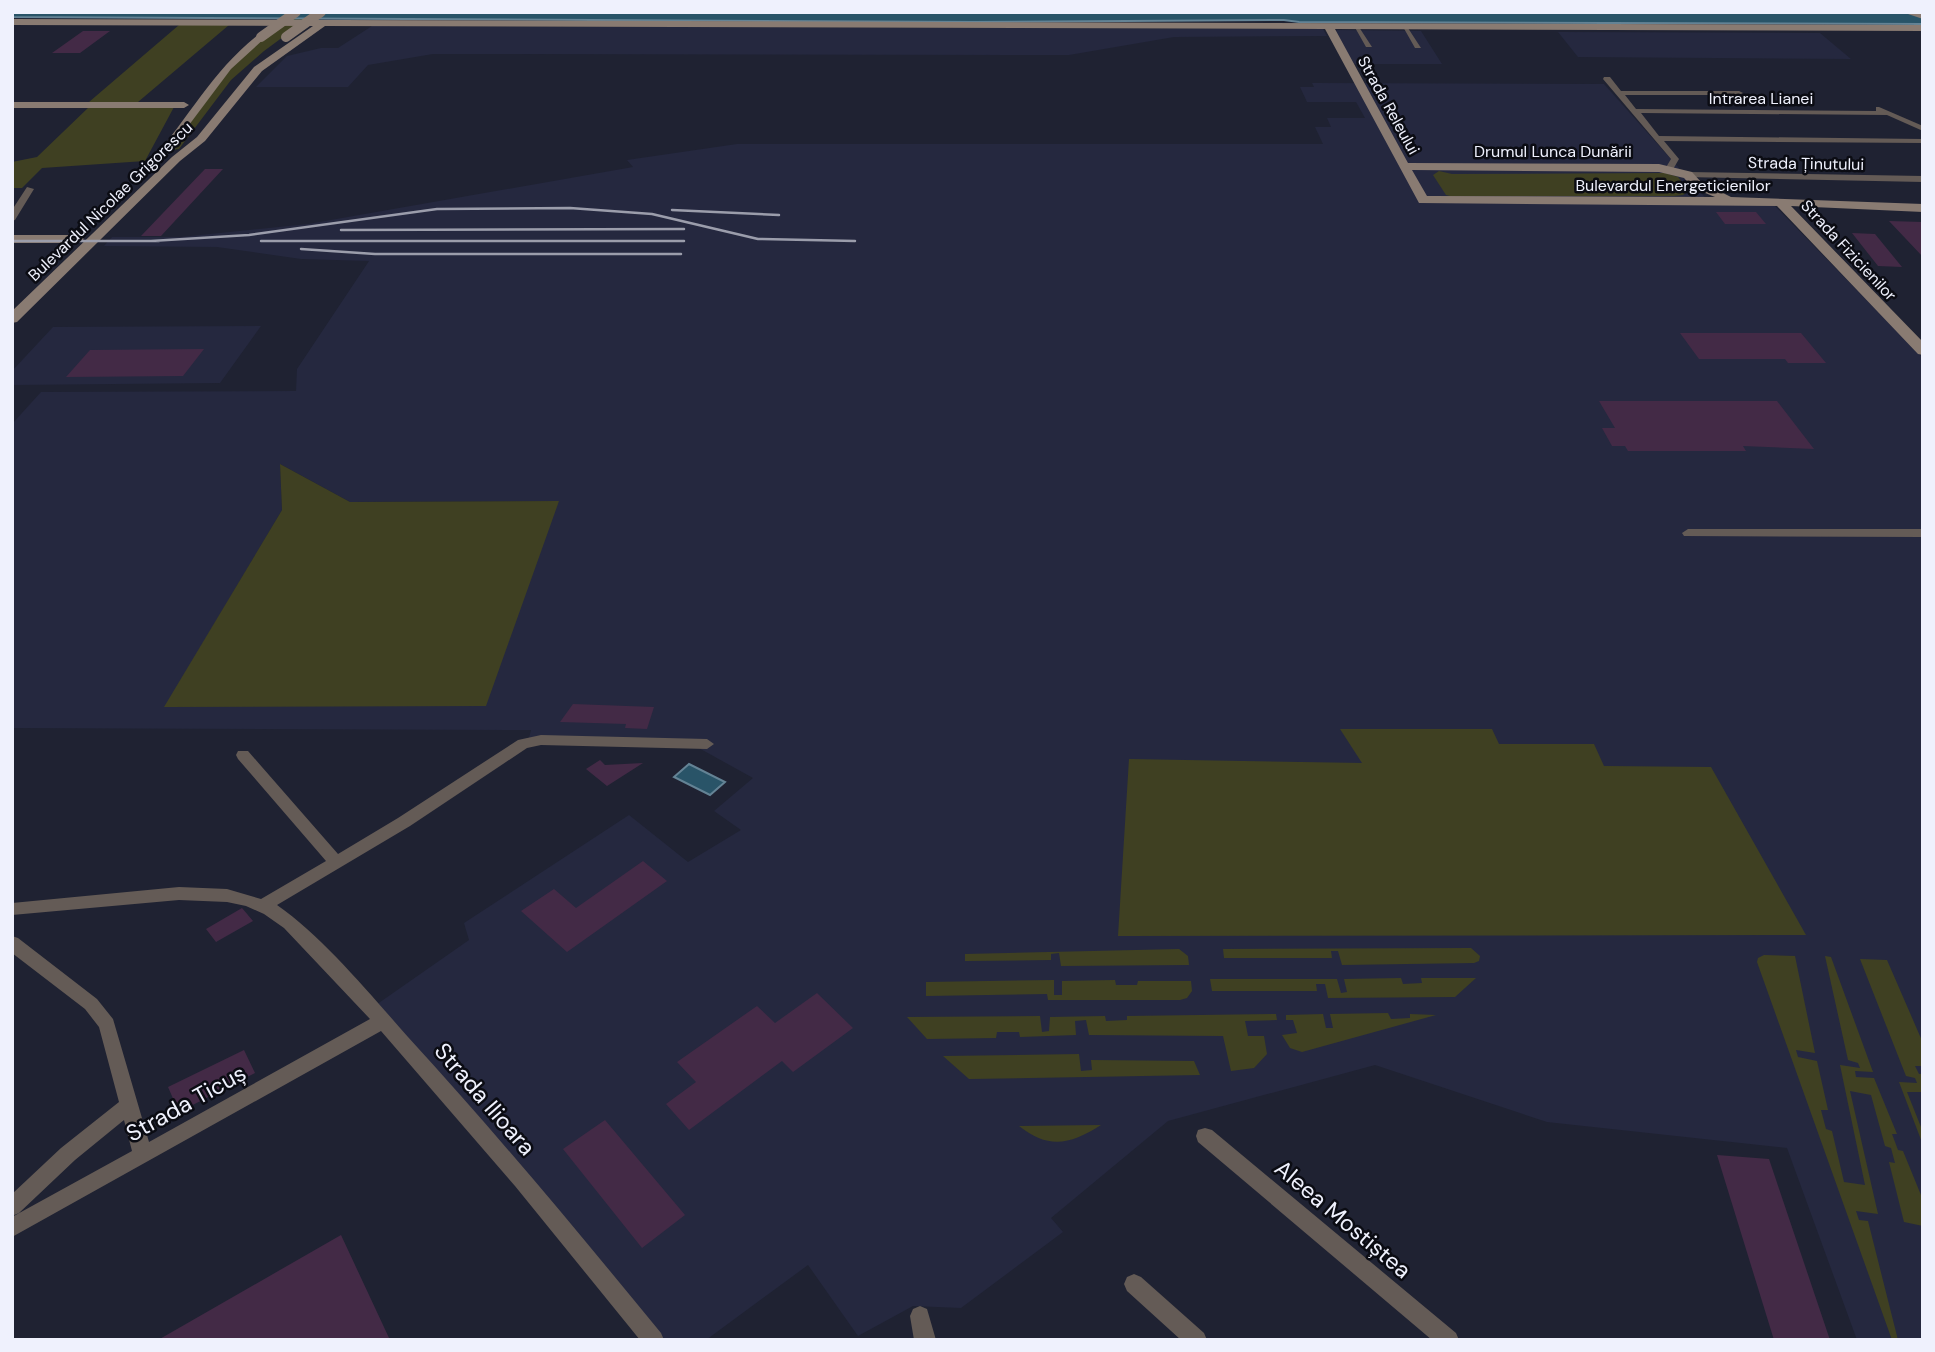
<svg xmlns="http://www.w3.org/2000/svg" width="1935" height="1352" font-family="'DM Sans',sans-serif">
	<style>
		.built { fill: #25283f; fill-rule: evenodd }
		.green { fill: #3f4022 }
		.water { fill: #295468; stroke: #648395; stroke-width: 2 }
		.building { fill: #432a46 }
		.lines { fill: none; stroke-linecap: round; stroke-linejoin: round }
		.street { fill: #645b56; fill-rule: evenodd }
		.secondary { fill: #897b72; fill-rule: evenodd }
		.rail { stroke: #9b9dab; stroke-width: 2.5 }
		.secondary-bridge { stroke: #897b72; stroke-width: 10 }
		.labels { text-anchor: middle; stroke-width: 5; stroke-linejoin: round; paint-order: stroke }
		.far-street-label { font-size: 16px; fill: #eff1fd; stroke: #0b0c13 }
		.near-street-label { font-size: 23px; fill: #eff1fd; stroke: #0b0c13 }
	</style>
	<rect width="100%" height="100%" fill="#1f2232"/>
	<path class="built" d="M372 26 1323 29 1327 36 1174 37 1069 55 433 54 368 65 348 87H256L287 56 321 48H338Z
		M1337 30 1421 31 1442 64H1352L1335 33Z
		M1558 32 1820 33 1851 59 1578 57Z
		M1312 83 1604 84 1711 204 1774 205 1923 358V1340H1857L1787 1148 1547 1122 1375 1065 1168 1121 1051 1218 1063 1232 961 1308 913 1306 858 1336 808 1265 706 1340H654L373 1007 469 940 464 923 629 815 688 862 741 830 714 811 753 778 697 747 528 742 531 730 12 728V424L41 392 296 391 297 369 369 261 301 259 217 247 104 246 112 237H181L308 224 633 167 627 160 737 144H1323L1315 127H1331L1327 118H1365L1356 102H1307L1300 87H1314ZM280 464 350 502 559 501 165 707 282 510Z
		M261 326 220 383 12 385V371L53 327Z"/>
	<path class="green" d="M301 12H317L264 51 231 80 179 149 173 150 211 90 247 51Z
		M179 25H229L138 102H89Z
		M89 107H174L145 161 42 168 22 188H12V162L37 157Z
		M1439 171 1452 174 1665 173 1678 177 1689 191 1683 195 1674 196H1450L1446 195 1433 175Z
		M280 464 350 502 559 501 486 706 164 707 282 510Z
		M1340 729H1492L1499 744H1594L1604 766 1711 767 1806 935 1118 936 1129 759 1362 763Z
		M1471 948 1480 956 1479 961 1474 963 1342 965 1338 951H1331L1332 958H1224L1223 949Z
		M1179 949 1188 956 1189 965 1061 966 1059 953 1051 954V960L965 961V954Z
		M1764 955 1795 956 1815 1053 1796 1050 1798 1057 1817 1061 1828 1110H1821L1826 1129 1832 1131 1844 1182 1865 1185 1840 1065 1860 1068 1858 1063 1848 1060 1825 956 1831 957 1873 1072 1855 1071 1856 1077 1874 1078 1897 1134H1892L1898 1150 1903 1151 1923 1200V1226L1904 1222 1889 1162 1895 1163 1891 1148 1885 1146 1871 1095 1850 1091 1878 1214 1856 1211 1859 1220 1868 1221 1898 1340H1892L1757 962 1758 958Z
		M1860 959 1887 960 1923 1043V1066H1915L1919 1074H1923V1092H1907L1923 1132V1145L1899 1082 1917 1083 1915 1078 1906 1076Z
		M1401 978 1403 984 1422 983 1421 978H1476L1455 997 1328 998 1325 984H1316L1317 991H1212L1210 979H1337L1341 993 1347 992 1344 979Z
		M1054 980V995H1062V981L1115 980 1116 985H1137L1138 981H1191L1192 991 1187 998 1180 1000H1048L1047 994 926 996V982Z
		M1388 1013 1391 1019 1410 1018V1014L1436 1015 1302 1052 1290 1048 1282 1035 1297 1033 1293 1020H1286V1015L1323 1014 1326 1028H1333L1330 1014Z
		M1276 1014 1277 1020 1245 1021 1248 1036H1264L1267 1054 1254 1068 1231 1071 1223 1036 1089 1035 1086 1020 1075 1021 1076 1035 1020 1037 1019 1032H997L996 1038 927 1039 907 1017 1040 1016 1042 1032 1049 1031 1050 1017 1105 1016 1106 1021 1127 1020V1016Z
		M1079 1054 1081 1071 1092 1070 1091 1060 1194 1061 1200 1075 969 1079 943 1056Z
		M1101 1125C1071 1144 1049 1150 1019 1126Z"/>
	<path class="water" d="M12 12H1923V24L1299 22 1284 20 974 22 12 17Z
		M689 764 725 782 710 795 674 777Z"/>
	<path class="building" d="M83 31H110L80 53H52Z
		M205 169H223L161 236H141Z
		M1716 212H1756L1766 224H1725Z
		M1889 221 1923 222V257Z
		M1852 233 1875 234 1902 267 1878 266Z
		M1680 333H1801L1826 363H1788L1785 359H1699Z
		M204 349 183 376 66 377 90 350Z
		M1599 401H1777L1814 449 1743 446 1746 451H1628L1625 446H1612L1602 428H1615Z
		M573 704 654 707 647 729 625 728 626 724 560 722Z
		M600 760 605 765 643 763 607 786 586 769Z
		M643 861 667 881 567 952 521 911 554 889 576 908Z
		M242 908 253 921 216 942 206 929Z
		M817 993 853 1028 793 1072 782 1061 689 1130 666 1104 696 1082 677 1062 757 1006 775 1023Z
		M244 1050 255 1073 179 1112 168 1087Z
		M605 1120 685 1215 642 1248 563 1149Z
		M1717 1155 1769 1159 1830 1340H1774Z
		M341 1235 390 1340H158Z"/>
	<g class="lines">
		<path class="street" d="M1353 24H1357L1372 47H1366Z
			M1402 25H1406L1421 48H1415Z
			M1604 77H1610L1621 91H1739L1743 93 1739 95H1625L1636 109 1876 111V107H1879L1923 126V131L1887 115 1641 113 1659 136 1923 139V143L1664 141 1679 159 1672 171 1669 172 1665 169 1671 159 1603 79Z
			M1688 172 1923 176V182L1685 177V173Z
			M27 187 34 189 15 220 12 221V210Z
			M1688 529H1923V537L1684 536 1682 533Z
			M541 735 707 739 714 744 707 749 541 745 527 748 410 826 277 905C324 938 370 994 408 1037 496 1133 579 1233 661 1333L664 1340H640L515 1186 381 1031 12 1237V1217L132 1151 124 1120 75 1160 19 1213 12 1216V1194L61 1148 119 1102 99 1027 85 1009 12 953V936L18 938 97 999 113 1019 149 1142 370 1019 284 928 264 914 246 906 227 902 179 900 12 915V903L179 887 227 889 261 899 326 861 238 759 236 755 238 751H248L338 854 398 818 518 740Z
			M1205 1128 1212 1130 1456 1333 1459 1340H1432L1198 1142 1196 1136 1198 1130Z
			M1134 1274 1141 1277 1204 1333 1207 1340H1181L1127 1291 1124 1284 1127 1277Z
			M920 1306 927 1309 936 1340H914L910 1316 913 1309Z"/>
		<path class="secondary" d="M1906 12 1923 13V19L1908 14Z
			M12 19 1923 25V31L1335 29 1408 163 1659 164 1692 172 1701 182 1731 197 1923 204V212L1791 206 1923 342V355L1918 354 1777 206 1419 203 1325 29 325 26 262 71 205 141 180 161 17 322 12 323V311L172 157 197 137 254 67 313 26 12 25ZM1412 170 1659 172 1684 178 1693 188 1715 197 1427 196Z
			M258 35 266 37 231 69 159 165H151V161C188 119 213 70 258 35Z
			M12 102H184L189 105 184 108H12Z
			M12 235H78L84 239 78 243H12Z"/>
		<path class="rail" d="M672 210 779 215
			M341 230 684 229
			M12 241H159
			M151 241 249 235 437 209 570 208 652 214 758 239 855 241
			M261 241H684
			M301 249 375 254H681"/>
		<path class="secondary-bridge" d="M261 37 296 12
			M286 37 321 12"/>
	</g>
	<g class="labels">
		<g class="far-street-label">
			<text x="1761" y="104">Intrarea Lianei</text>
			<text transform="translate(1389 105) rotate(61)" y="6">Strada Releului</text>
			<text x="1553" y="157">Drumul Lunca Dunării</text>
			<text transform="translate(1806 163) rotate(1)" y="6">Strada Ținutului</text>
			<text x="1673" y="191">Bulevardul Energeticienilor</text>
			<text transform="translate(110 201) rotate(-44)" y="6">Bulevardul Nicolae Grigorescu</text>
			<text transform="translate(1849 250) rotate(47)" y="6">Strada Fizicienilor</text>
		</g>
		<g class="near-street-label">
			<text transform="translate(485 1099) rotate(49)" y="8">Strada Ilioara</text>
			<text transform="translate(186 1103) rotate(-29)" y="8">Strada Ticuș</text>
			<text transform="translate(1343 1219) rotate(40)" y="8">Aleea Mostiștea</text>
		</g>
	</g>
	<rect width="1935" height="1352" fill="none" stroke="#eff1fd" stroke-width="28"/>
</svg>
